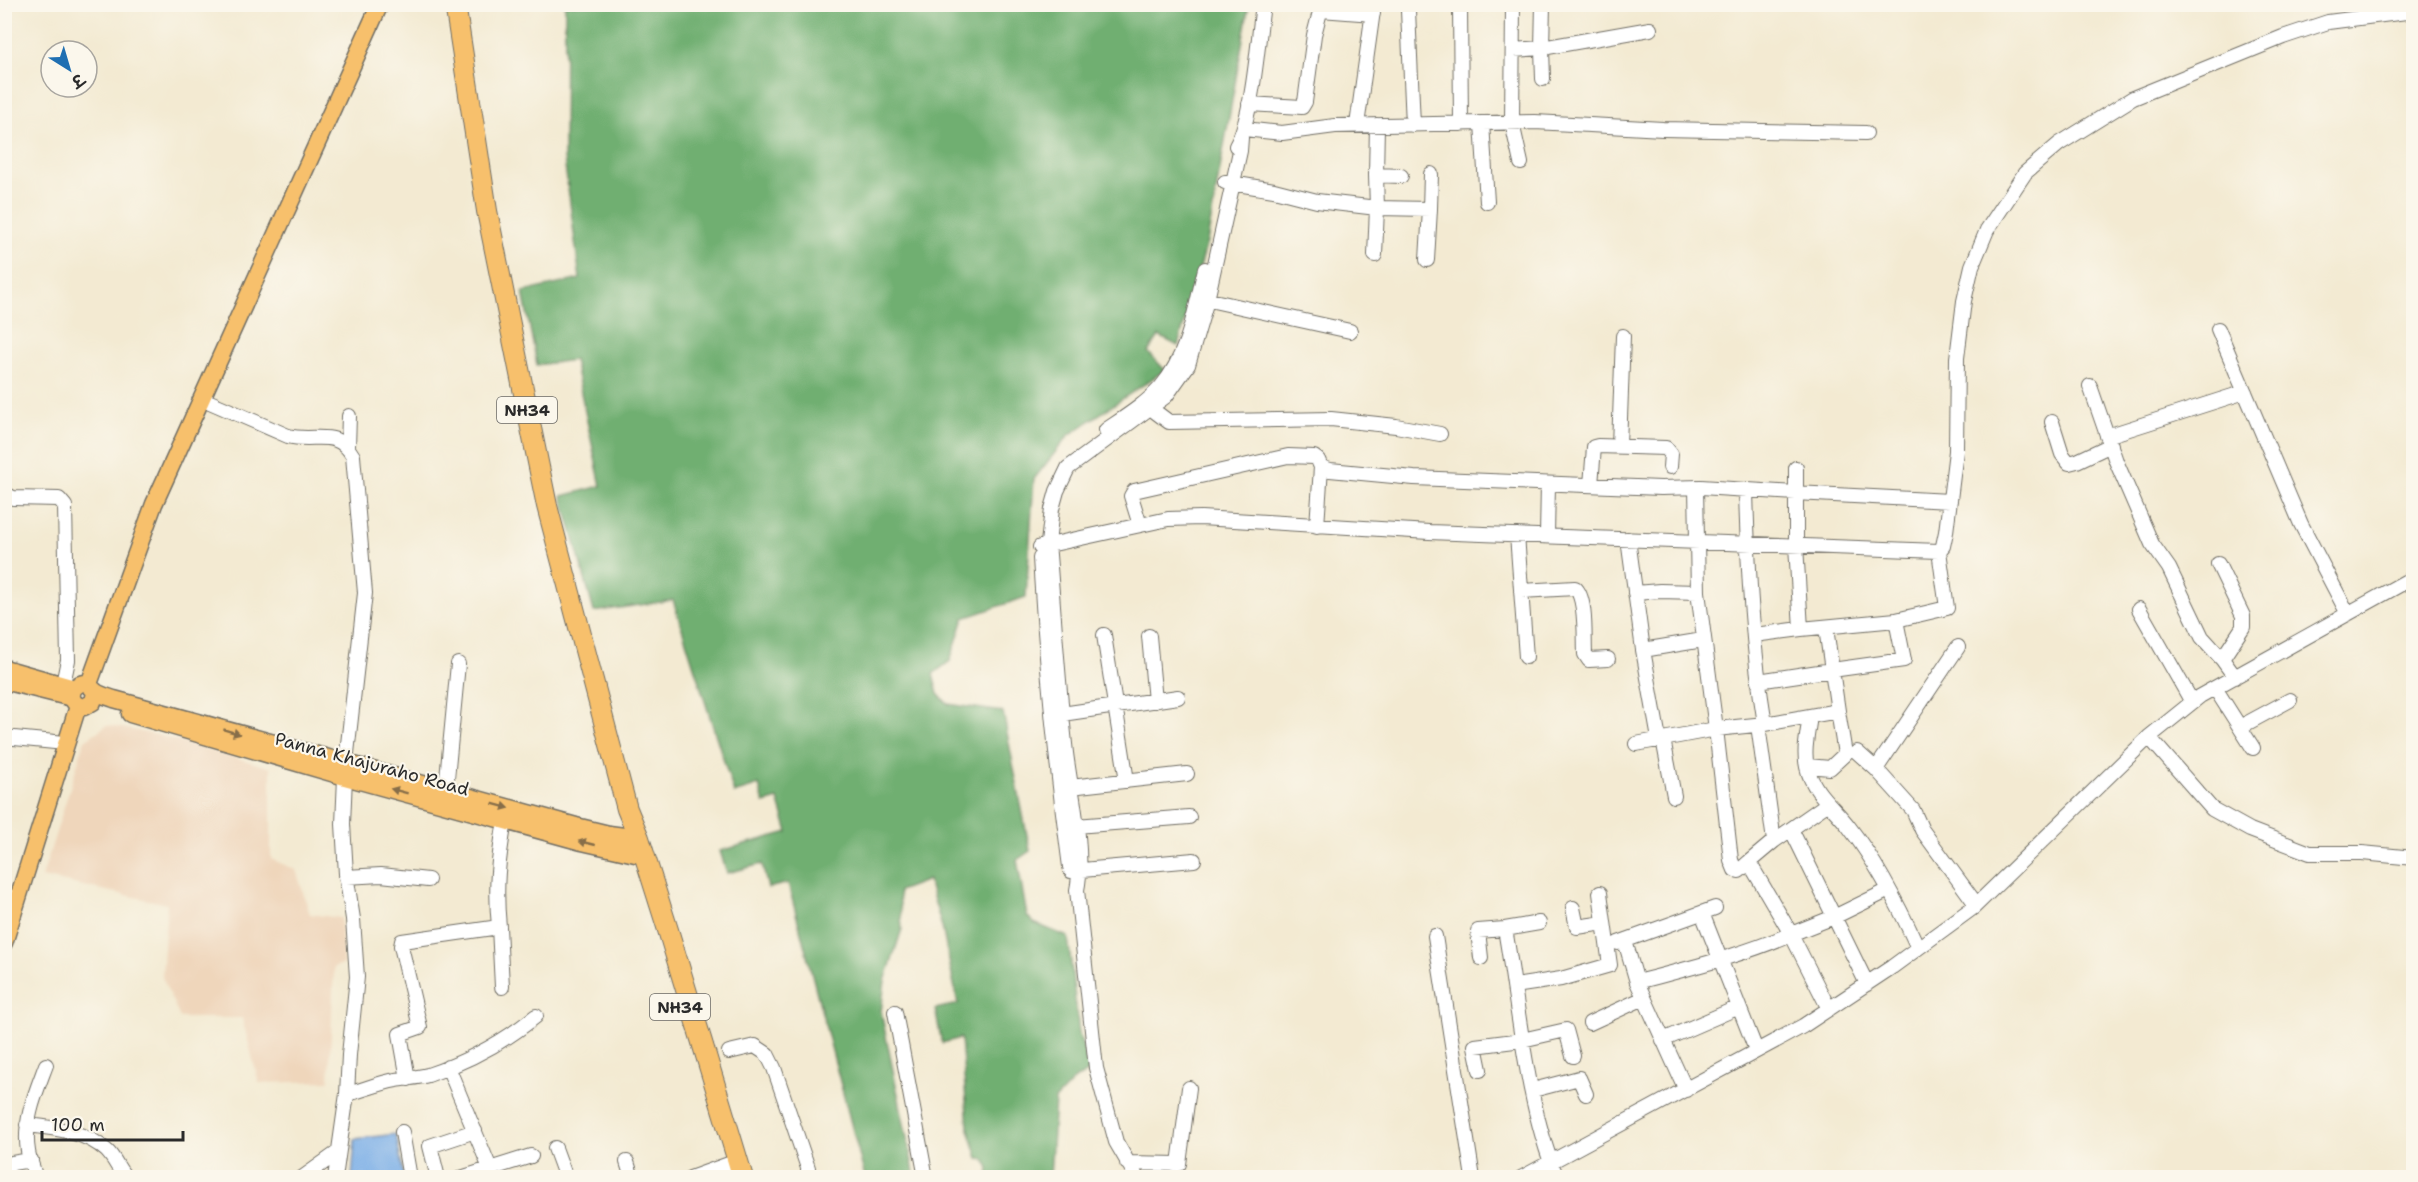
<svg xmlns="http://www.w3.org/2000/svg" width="2418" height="1182" font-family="'Shantell Sans','Playpen Sans Deva',sans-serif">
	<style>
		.built { fill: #efd6bb }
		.forest { fill: #6faf71; stroke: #4d6d4e; stroke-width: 1.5 }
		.water { fill: #7aaee7; stroke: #526c89; stroke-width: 1.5 }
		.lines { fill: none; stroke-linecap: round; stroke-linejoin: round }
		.minor-casing { stroke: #716e65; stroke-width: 16 }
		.major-casing { stroke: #716e65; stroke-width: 19 }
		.highway-casing { stroke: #716e65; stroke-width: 22 }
		.minor { stroke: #fff; stroke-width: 14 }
		.major { stroke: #f7c06c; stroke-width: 16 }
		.highway { stroke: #f7c06c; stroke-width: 20 }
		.oneway { fill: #876e48 }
		.labels { text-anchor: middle; stroke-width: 4.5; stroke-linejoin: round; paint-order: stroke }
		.shield { fill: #fbf7ec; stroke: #696865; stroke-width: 1.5 }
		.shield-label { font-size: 16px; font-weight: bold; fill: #2b2b2b }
		.street-label { font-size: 18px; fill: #2b2b2b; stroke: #fbf7ec }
	</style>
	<rect width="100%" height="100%" fill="#fbf7ec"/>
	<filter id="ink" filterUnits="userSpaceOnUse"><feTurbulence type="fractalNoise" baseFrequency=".0167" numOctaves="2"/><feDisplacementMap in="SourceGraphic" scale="12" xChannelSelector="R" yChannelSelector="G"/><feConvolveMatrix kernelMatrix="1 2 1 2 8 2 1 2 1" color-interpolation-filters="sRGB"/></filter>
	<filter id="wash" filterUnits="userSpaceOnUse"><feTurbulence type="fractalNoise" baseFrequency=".008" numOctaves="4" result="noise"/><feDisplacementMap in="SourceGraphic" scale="24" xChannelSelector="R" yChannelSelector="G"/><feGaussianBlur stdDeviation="1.35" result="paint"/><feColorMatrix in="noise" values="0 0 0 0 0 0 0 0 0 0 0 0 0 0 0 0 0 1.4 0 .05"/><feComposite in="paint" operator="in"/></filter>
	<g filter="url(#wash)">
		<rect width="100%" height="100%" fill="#f3ead2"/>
		<path class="built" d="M107 725 158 735 271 768V859L296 870 310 914 341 918 343 964 334 967 329 1081 259 1083 242 1018H180L162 977 167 904 42 877 85 740Z"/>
		<path class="forest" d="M565 5H1249L1207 242 1178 346 1159 336 1148 352 1165 370 1069 435 1034 479 1026 597 964 618 950 661 933 674 938 694 948 704 1003 712 1030 851 1017 860 1027 916 1034 923 1068 937 1079 1033 1090 1072 1076 1078 1055 1100 1050 1177H988L989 1168 984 1159 978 1158 968 1126 961 1038 942 1043 935 1009 958 1004 942 927 928 880 899 891 902 929 885 981 881 1012 915 1177H865L788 883 768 888 762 864 727 873 720 851 788 832 778 799 764 803 759 785 734 793 673 600 594 612 562 496 601 486 574 360 537 365 523 292 580 279 564 158Z"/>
		<path class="water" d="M396 1134 404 1177 352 1178 355 1139Z"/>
	</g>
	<g filter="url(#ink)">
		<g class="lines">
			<defs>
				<path id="minor" d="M1460 4 1461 124
					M1513 4 1512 123 1521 163
					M1543 4 1542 48 1650 29
					M1321 10 1373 14
					M1408 10 1413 125
					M1513 50 1542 48 1543 79
					M1249 104 1302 107 1305 102 1314 35 1322 4
					M1482 123 1487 202
					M1357 125 1374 4
					M1377 125 1376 175 1401 176
					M1244 129 1282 133 1335 126 1535 122 1663 129 1866 133
					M1236 146C1253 117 1258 40 1263 4
					M1225 182 1274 190 1317 201 1377 208 1376 175
					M1375 255 1377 208 1430 209 1431 174
					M1427 260 1430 209
					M1200 298 1350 331
					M2218 329 2301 524 2348 614
					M2090 386 2116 461 2152 544 2169 568 2202 637 2222 659
					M203 399 288 436C314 443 337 427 353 456L365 593 346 762
					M1145 404 1169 422 1331 419 1396 426 1440 434
					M2052 422 2062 454 2069 463 2077 461 2111 445
					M1106 430C1125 417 1146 404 1161 387 1189 354 1195 309 1205 269
					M2107 436 2245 392
					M1619 446 1623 336
					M348 447 349 416
					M1796 468V493L1950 501
					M1591 485 1594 447 1598 446 1666 448 1671 454 1670 467
					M1696 487 1698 592 1716 729 1765 724
					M1746 490C1748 568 1752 646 1765 724L1838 711 1832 670 1758 681
					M4 493 13 498 59 499 65 506 68 660 63 684
					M1140 525 1131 496 1134 491 1288 456 1314 457 1318 460 1321 467 1330 470 1414 478 1661 488 1701 487 1796 493V545L1801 629 1896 620 1947 608 1939 551
					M1317 526 1321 467
					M1517 535 1526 657
					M1547 536 1548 484
					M1628 539 1643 650 1659 739
					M1040 547 1168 519 1201 518 1429 532 1939 551 1943 546 1946 532 1956 451 1957 358 1964 301 1972 266 1987 230 2025 173 2059 144 2133 98 2283 37 2328 22 2414 11
					M1040 558C1046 662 1056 764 1070 867
					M2218 564 2243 616V627L2222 659 2235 677
					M1521 591 1575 588C1587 598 1584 639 1585 654L1589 660 1608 659
					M1635 593 1660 591 1698 592
					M2139 609 2192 702
					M1826 628 1832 670 1904 660 1896 620
					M1104 635 1127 781
					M1754 635 1801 629
					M1149 636 1155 701
					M1643 650 1703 640
					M2215 688 2253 748
					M1062 714 1178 697
					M1810 716C1808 732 1803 751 1807 767 1813 793 1834 807 1849 827 1877 863 1899 906 1918 948
					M1758 725 1774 841 1827 804
					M2240 727 2290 700
					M4 737 65 743
					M2149 737 2212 809 2250 830 2310 853H2362L2414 858
					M1663 739 1674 796
					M1857 752 1876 769 1913 810 1922 830 1976 904
					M1807 766 1830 768 1845 754 1838 711
					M1876 769 1958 647
					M1070 787 1187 774
					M446 789 458 664
					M1076 826 1189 817
					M1791 829 1867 984
					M1749 862 1774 841
					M1071 871 1194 860
					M346 877 381 875 428 880
					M4 897H18
					M1573 908 1577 927 1604 923
					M1702 913 1756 1050
					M499 927C495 886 498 861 505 821
					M1505 929 1539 923
					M1435 936 1473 1178
					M1625 941 1637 982C1689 968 1741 956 1791 934L1749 862 1739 871 1735 870 1731 860 1716 729 1636 744
					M1618 943 1715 908
					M1481 958 1478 931 1505 929C1519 1008 1526 1103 1557 1178
					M1637 982 1686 1090
					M1515 986 1561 979 1610 965 1600 893
					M1829 1009 1791 934 1834 917 1889 890
					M895 1012 926 1178
					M1590 1023 1644 998
					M1663 1040 1739 1007
					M729 1052 755 1046 767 1054 774 1068 808 1168V1178
					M448 1067 494 1178
					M1480 1070 1475 1046 1522 1040 1566 1030 1573 1056
					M408 1079 400 1034 420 1027 401 946 402 941 499 927 502 987
					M1533 1090 1579 1078 1586 1094
					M347 1094C363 1090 379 1083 396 1080 406 1078 417 1078 428 1075 467 1062 504 1042 536 1016
					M27 1125C54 1128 86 1131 107 1151 115 1159 118 1169 126 1178
					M402 1132 410 1178
					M555 1148 566 1178
					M627 1162 632 1178
					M1127 1163 1179 1164 1189 1088
					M4 1174 12 1163 31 1160
					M35 1178C34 1168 29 1160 28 1151 23 1121 36 1092 46 1065
					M302 1178 337 1153
					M335 1178 347 1094 349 1055 357 977 353 919 346 874 343 824 345 777
					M438 1178 430 1146 475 1131
					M461 1178 531 1156
					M690 1178 737 1161
					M1137 1178 1116 1142 1096 1068 1077 890C1085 851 1071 793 1066 753 1058 683 1054 613 1048 543L1052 509 1057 491 1068 468 1166 396 1188 365 1207 300 1240 151 1241 138
					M1521 1178 1803 1026 1892 967 1974 907 2149 737 2200 696 2414 577"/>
				<path id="major" d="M4 668 74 688
					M4 681 72 698
					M89 684 154 504 380 4
					M95 692 93 702 84 707C73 705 69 697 74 688 84 679 87 684 95 691 99 695 109 697 114 699L576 826 609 834 639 838
					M130 714 345 777 582 842 644 856
					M4 943 78 706"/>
				<path id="highway" d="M455 4 487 211 532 433 547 506 627 809 639 838 668 930 743 1178"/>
			</defs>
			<use href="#minor" class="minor-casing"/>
			<use href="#major" class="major-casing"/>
			<use href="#highway" class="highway-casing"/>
			<use href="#minor" class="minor"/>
			<use href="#major" class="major"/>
			<use href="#highway" class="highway"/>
		</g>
		<defs><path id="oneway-solid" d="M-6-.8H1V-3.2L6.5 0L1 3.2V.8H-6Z" transform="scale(1.5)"/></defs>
		<g class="oneway">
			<use href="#oneway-solid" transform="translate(232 732) rotate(17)"/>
			<use href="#oneway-solid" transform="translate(399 791) rotate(-165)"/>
			<use href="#oneway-solid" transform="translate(501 806) rotate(15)"/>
			<use href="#oneway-solid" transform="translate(587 843) rotate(-166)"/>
		</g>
	</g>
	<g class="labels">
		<g class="shield">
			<rect x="497" y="397" width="60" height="26" rx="4.5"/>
			<rect x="650" y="994" width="60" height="26" rx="4.5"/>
		</g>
		<g class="shield-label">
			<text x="527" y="416">NH34</text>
			<text x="680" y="1013">NH34</text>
		</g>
		<g class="street-label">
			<text transform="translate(372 764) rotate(15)" y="6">Panna Khajuraho Road</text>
		</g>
	</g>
	<rect width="2418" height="1182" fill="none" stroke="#fbf7ec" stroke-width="24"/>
	<g transform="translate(69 69) rotate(143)"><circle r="28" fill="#fbf7ec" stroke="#a8a59f" stroke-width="1.5"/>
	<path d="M0-4.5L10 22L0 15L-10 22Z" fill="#1f6fb2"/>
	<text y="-9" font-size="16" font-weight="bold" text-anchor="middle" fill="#2b2b2b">उ</text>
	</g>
	<path d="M42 1131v9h141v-9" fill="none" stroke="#2b2b2b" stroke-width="3"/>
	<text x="51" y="1131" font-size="18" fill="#2b2b2b" stroke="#fbf7ec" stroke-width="4.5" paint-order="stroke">100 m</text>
</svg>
